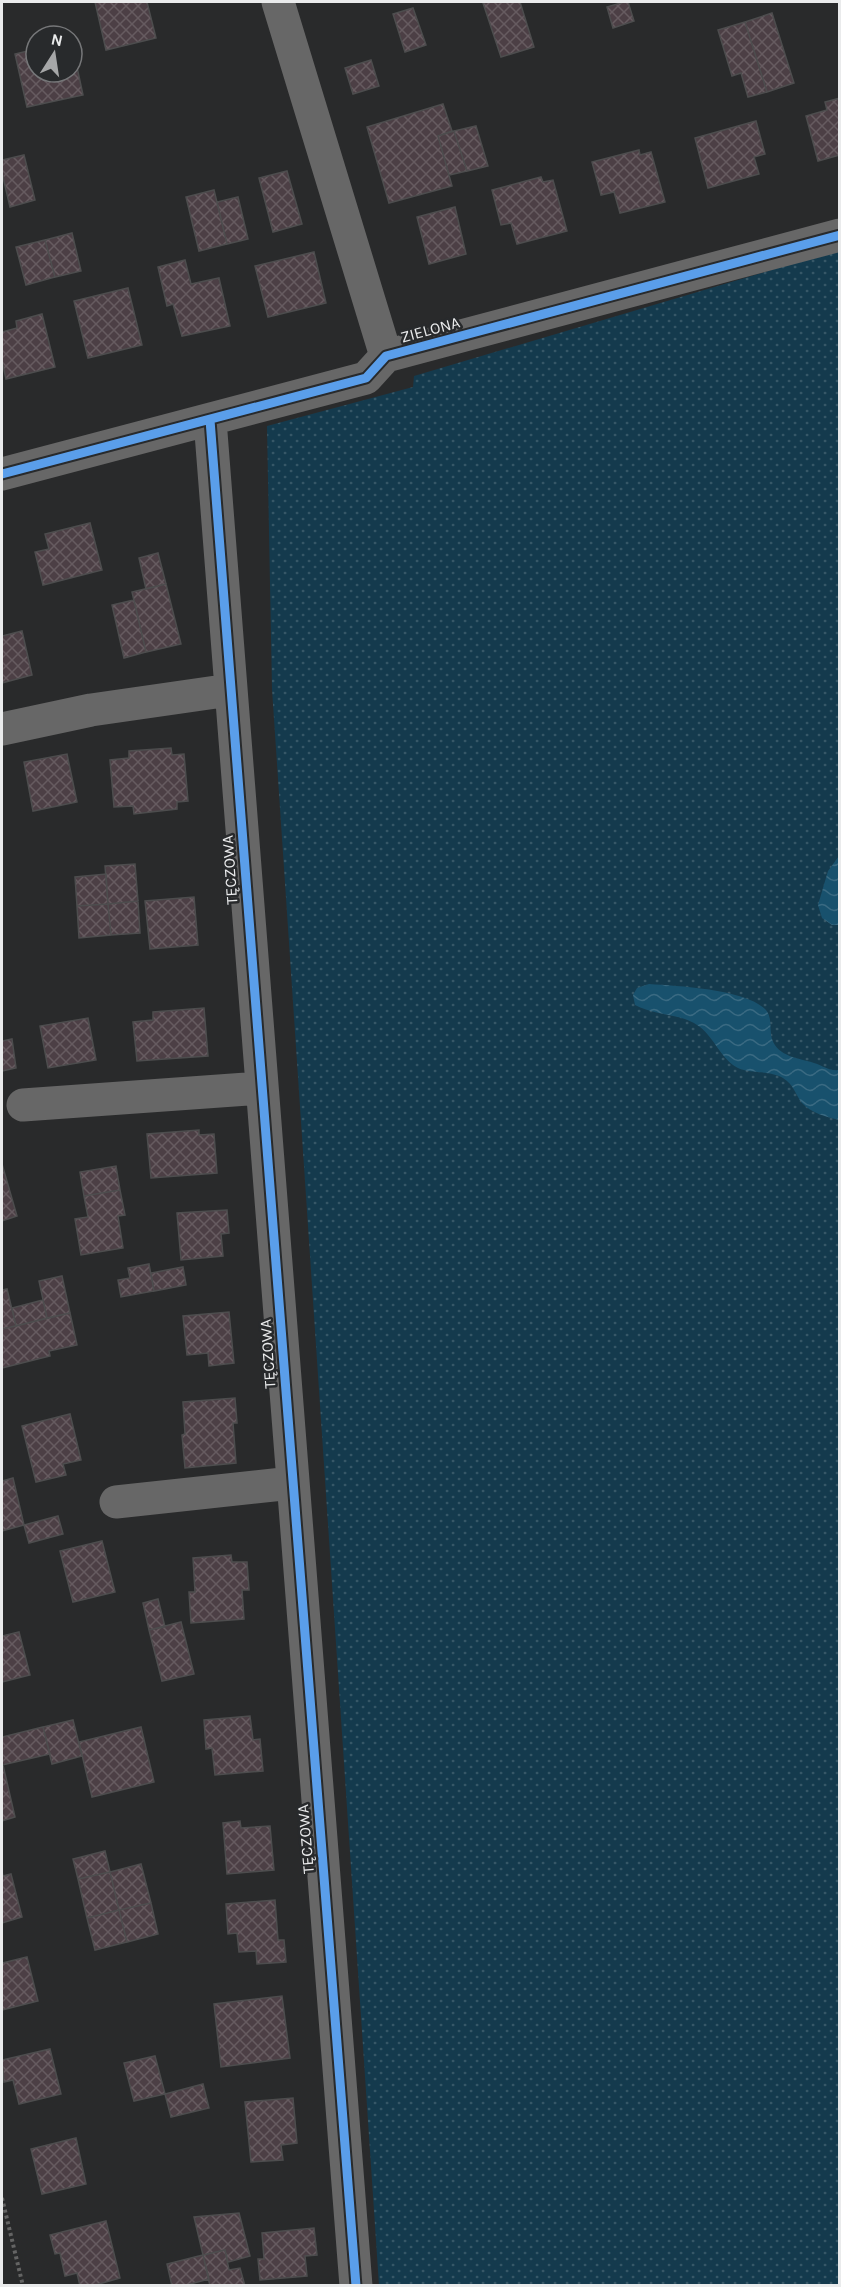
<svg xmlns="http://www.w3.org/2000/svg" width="841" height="2287" font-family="Karla,sans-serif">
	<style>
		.grass { fill: url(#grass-dots) }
		.water { fill: url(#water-waves) }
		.building { fill: url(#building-cross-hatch); stroke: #4d4d4e; stroke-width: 1.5 }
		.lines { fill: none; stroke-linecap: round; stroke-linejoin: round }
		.path { stroke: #646464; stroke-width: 4; stroke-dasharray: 3 3; stroke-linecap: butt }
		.minor { stroke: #676767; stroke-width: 33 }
		.cycleway-casing { stroke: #282a2c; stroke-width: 13 }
		.cycleway { stroke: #5a9eea; stroke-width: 9 }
		.labels { text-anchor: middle; stroke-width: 5; stroke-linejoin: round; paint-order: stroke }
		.street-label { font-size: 16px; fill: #eaebec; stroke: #282a2c }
	</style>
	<defs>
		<pattern id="grass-dots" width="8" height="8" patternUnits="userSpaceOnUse" patternTransform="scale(1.5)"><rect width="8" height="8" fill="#143a4d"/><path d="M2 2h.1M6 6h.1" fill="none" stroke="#365767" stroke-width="1.8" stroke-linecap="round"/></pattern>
		<pattern id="water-waves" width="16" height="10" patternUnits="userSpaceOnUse" patternTransform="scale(1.5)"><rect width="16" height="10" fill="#18516d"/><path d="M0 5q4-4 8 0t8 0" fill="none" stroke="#3a6a82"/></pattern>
		<pattern id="building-cross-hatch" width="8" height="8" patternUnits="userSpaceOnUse" patternTransform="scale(1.5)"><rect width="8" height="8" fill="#4c3f45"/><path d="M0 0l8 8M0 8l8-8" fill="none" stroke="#665b60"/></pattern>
	</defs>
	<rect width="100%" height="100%" fill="#292a2b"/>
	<path class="grass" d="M839 250V2285H379L272 689 267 426 413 387 414 376Z"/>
	<path class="water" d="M839 856V925H832L822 918 818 905 828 871Z
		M649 984C678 986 744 989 765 1009 773 1017 769 1030 772 1039 778 1057 799 1058 814 1063 824 1066 828 1071 839 1070V1120C827 1117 811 1113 802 1103 795 1094 794 1085 783 1078 770 1070 751 1074 738 1068 721 1059 715 1039 700 1027 682 1013 655 1016 635 1005L633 995 637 988Z"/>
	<path class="building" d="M95 2H147L156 38 106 50Z
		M487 2H520L534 47 501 57 483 3Z
		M624 2H628L634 21 613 28 607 7Z
		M413 8 426 45 405 52 393 14Z
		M772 13 794 83 767 92 745 22Z
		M745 22 767 92 748 97 741 73 732 76 718 30Z
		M36 38V72H72V44L83 95 27 107 15 54 32 50 30 39Z
		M371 60 379 86 353 94 345 68Z
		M840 98V155L818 161 806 116 827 110 825 102Z
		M443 104 452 131 438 136 452 186 389 203 367 127Z
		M756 121 765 154 754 157 759 174 708 188 695 138Z
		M476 126 488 166 467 171 454 131Z
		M454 131 467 171 449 175 438 136Z
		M639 150 640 155 651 152 665 202 620 213 614 192 601 195 592 162Z
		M24 155 35 200 10 207 2 173V160Z
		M287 171 302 224 273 232 259 178Z
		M541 177 543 182 553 180 567 231 517 244 511 223 501 225 492 190Z
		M214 190 227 244 199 251 186 197Z
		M238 197 248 239 227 244 217 202Z
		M455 207 466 254 429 264 417 217Z
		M72 233 81 271 55 277 45 240Z
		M45 240 55 277 26 285 16 247Z
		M314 252 326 303 268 317 255 266Z
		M185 260 191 284 219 278 230 326 182 336 173 304 167 306 158 267Z
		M128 288 142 345 88 358 74 301Z
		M42 314 55 367 6 379 2 361V332L17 328 16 321Z
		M90 523 102 570 43 585 35 552 49 549 45 534Z
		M158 553 166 584 146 589 139 558Z
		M166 584 181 644 146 652 132 592Z
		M134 600 146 652 124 658 112 605Z
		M22 631 32 675 2 683V636Z
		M171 748 172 755 184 754 188 801 177 802V809L134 814 133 806 114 807 110 760 129 758V751Z
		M67 754 77 802 33 811 24 762Z
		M135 864 138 901 108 904 105 866Z
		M106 874 108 904 77 906 75 877Z
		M194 897 198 945 150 949 145 901Z
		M138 901 140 933 111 935 108 904Z
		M108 904 111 935 79 938 77 906Z
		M204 1008 208 1056 137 1061 133 1022 153 1020V1012Z
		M88 1018 96 1060 48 1068 40 1026Z
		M12 1039 16 1068 2 1071V1041Z
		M199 1130V1135L214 1134 217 1173 151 1178 147 1134Z
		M2 1164 17 1216 2 1221Z
		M116 1166 120 1190 84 1196 80 1172Z
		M120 1190 125 1215 118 1216 123 1248 81 1255 75 1219 88 1217 84 1196Z
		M227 1210 229 1233 221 1234 223 1256 181 1260 177 1213Z
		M149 1264 154 1291 121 1297 118 1280 130 1278 128 1268Z
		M183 1267 186 1285 154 1291 151 1273Z
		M62 1276 70 1313 47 1318 39 1281Z
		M7 1289 16 1326 2 1329V1290Z
		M43 1300 47 1318 16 1326 12 1308Z
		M229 1312 234 1363 209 1366 208 1353 187 1355 183 1316Z
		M70 1313 77 1345 49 1351 50 1356 2 1368V1329Z
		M235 1398 237 1423H233L236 1463 185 1468 182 1435 185 1434 183 1402Z
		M70 1414 81 1460 63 1464 66 1475 36 1482 22 1426Z
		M13 1478 24 1525 2 1531V1481Z
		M58 1516 63 1534 29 1543 24 1525Z
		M102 1541 115 1592 73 1602 60 1551Z
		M231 1555 232 1562H247L249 1590H242L244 1619 191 1623 189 1592H195L193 1558Z
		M158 1599 165 1627 149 1630 143 1603Z
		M181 1622 194 1674 162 1681 149 1630Z
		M19 1632 30 1675 2 1682V1636Z
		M250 1716 253 1740 260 1739 263 1771 215 1775 212 1748 206 1749 204 1720Z
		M73 1720 82 1756 52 1764 43 1727Z
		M43 1727 50 1754 2 1765V1737Z
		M141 1727 154 1782 92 1797 79 1742Z
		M2 1765H3L15 1817 2 1821Z
		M240 1821 241 1828 270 1826 274 1870 227 1874 223 1823Z
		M105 1851 110 1872 78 1879 73 1859Z
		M141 1864 151 1903 119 1910 110 1872Z
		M2 1872 3 1876 11 1874 22 1917 2 1923Z
		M110 1872 119 1910 87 1918 78 1879Z
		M275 1900 278 1940H284L286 1962 257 1964 256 1951 239 1952 237 1933 228 1934 226 1904Z
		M151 1903 158 1934 127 1942 119 1910Z
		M119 1910 127 1942 95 1950 87 1918Z
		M27 1957 38 2001 2 2010V1963Z
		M282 1996 290 2058 221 2067 214 2004Z
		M50 2049 61 2094 19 2104 13 2080 4 2082 2 2060Z
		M155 2056 165 2094 134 2101 124 2063Z
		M203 2084 209 2108 171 2117 165 2094Z
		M293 2098 297 2143 281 2145 283 2160 251 2162 245 2102Z
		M76 2138 86 2184 42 2194 31 2149Z
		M239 2213 250 2256 228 2262 225 2250 203 2255 194 2217Z
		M106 2221 120 2278 92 2286H80L77 2273 65 2276 60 2253 55 2254 50 2235Z
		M314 2228 317 2255 305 2256 307 2276 260 2280 258 2259H264L262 2233Z
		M225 2250 229 2270 240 2268 245 2286H210L203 2255Z
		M203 2255 209 2279 183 2286H172L167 2264Z"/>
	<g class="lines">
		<path class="path" d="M2 2198 23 2286"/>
		<path class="minor" d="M278 2 386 356
			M210 420 356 2286
			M2 474 366 378 386 356 840 235
			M2 729 91 710 230 690
			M23 1105 261 1088
			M116 1502 292 1483"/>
		<defs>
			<path id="cycleway" d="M210 420 356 2286
				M2 474 366 378 386 356 840 235"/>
		</defs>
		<use href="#cycleway" class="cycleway-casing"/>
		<use href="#cycleway" class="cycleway"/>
	</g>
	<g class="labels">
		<g class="street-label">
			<text transform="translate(430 329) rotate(-15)" y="6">ZIELONA</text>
			<text transform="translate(229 870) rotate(-94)" y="6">TĘCZOWA</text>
			<text transform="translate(267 1354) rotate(-94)" y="6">TĘCZOWA</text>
			<text transform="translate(305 1839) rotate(-95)" y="6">TĘCZOWA</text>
		</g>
	</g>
	<rect width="841" height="2287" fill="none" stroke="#eaebec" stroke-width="6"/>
	<g transform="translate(54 54) rotate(12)"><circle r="28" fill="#282a2c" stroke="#767779" stroke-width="1.5"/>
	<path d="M0-4.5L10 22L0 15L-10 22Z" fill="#a6a7a8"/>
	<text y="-9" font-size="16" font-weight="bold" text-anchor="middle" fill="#eaebec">N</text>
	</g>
</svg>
